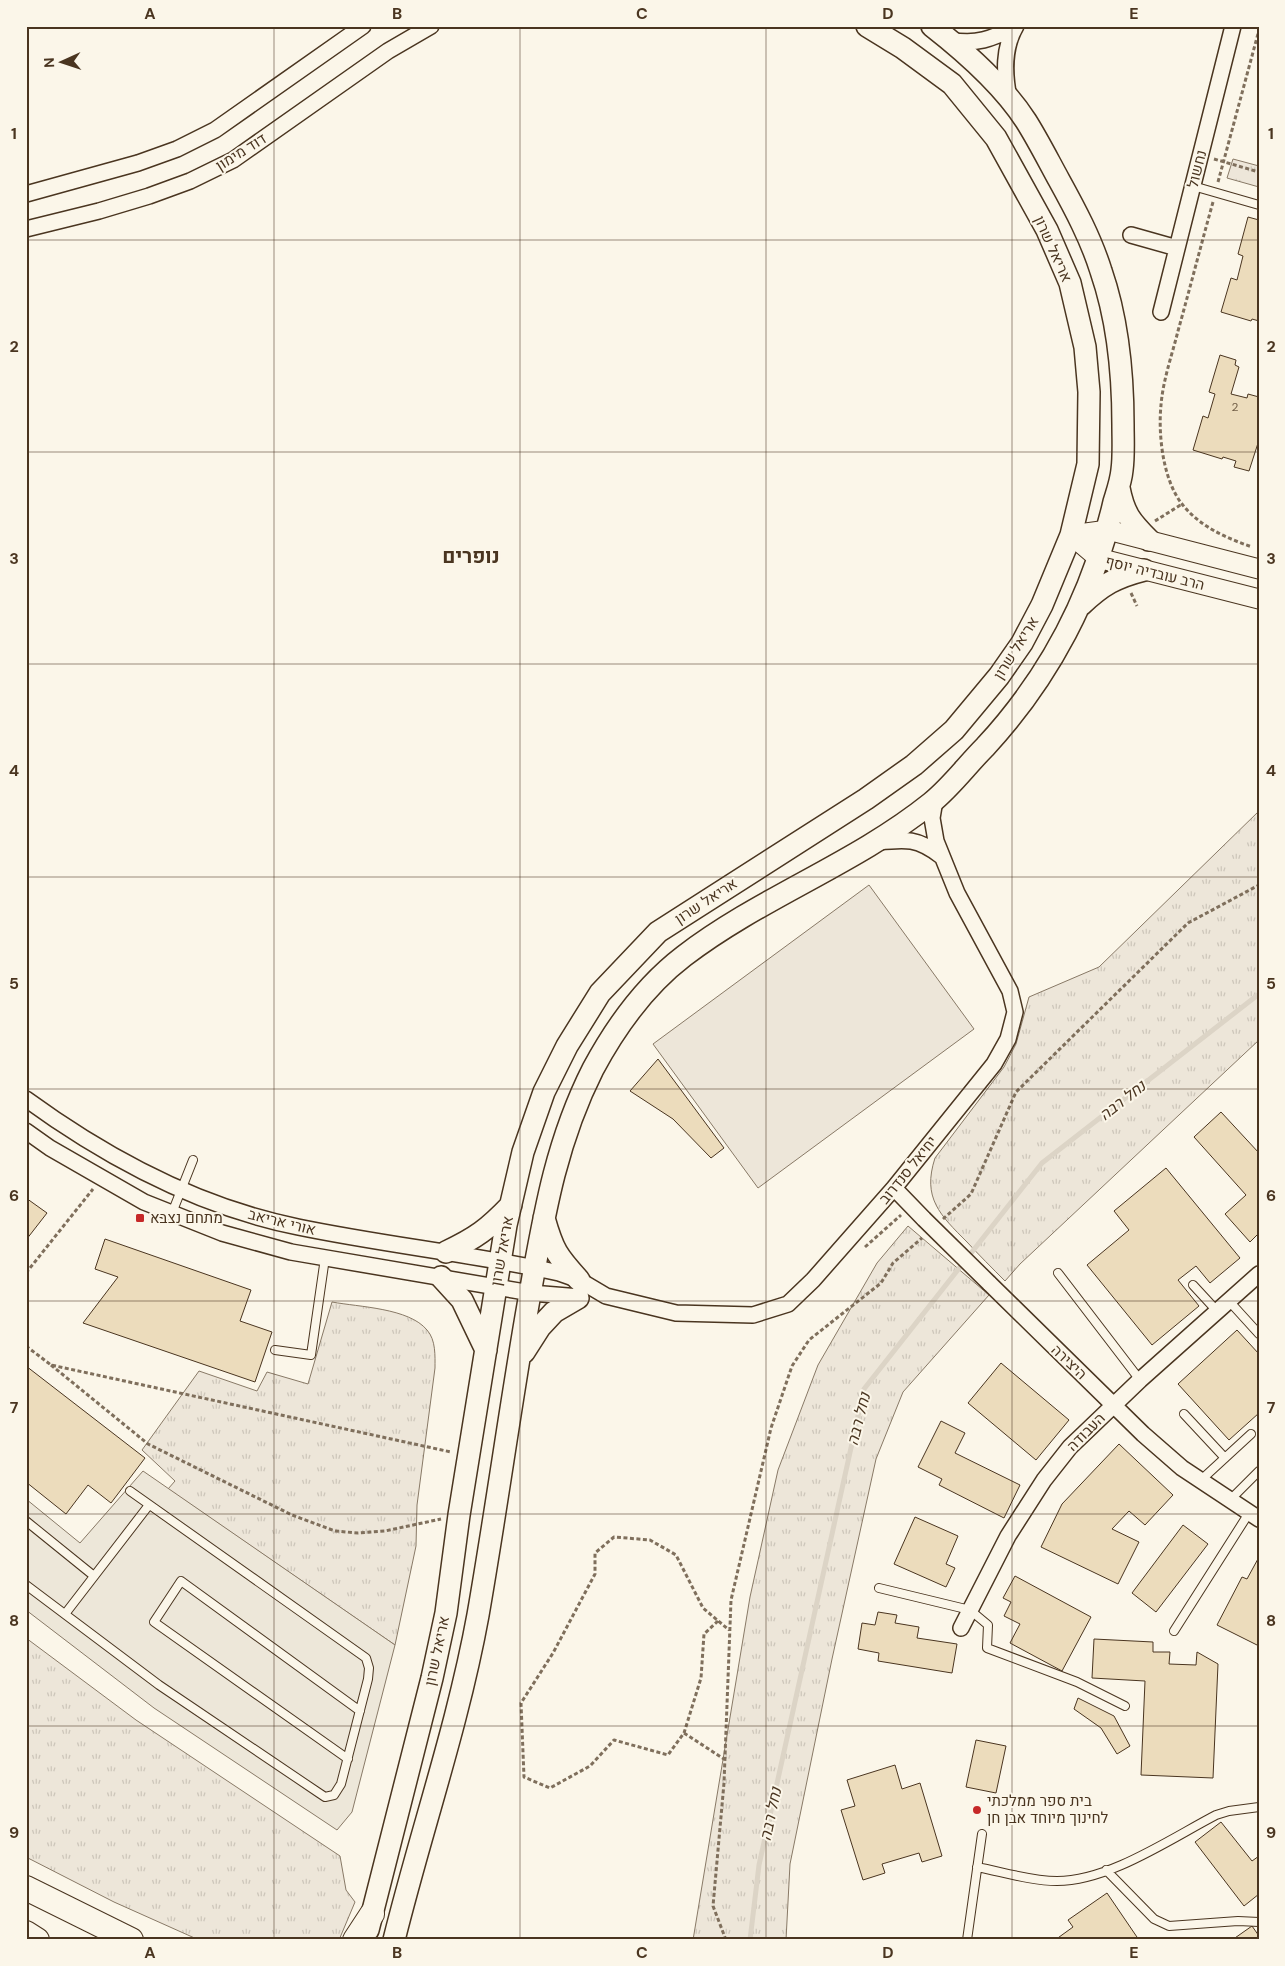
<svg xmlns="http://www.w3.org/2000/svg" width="1285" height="1966" font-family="'DM Sans',Heebo,sans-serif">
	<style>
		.grass { fill: url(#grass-tufts); stroke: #887966 }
		.pitch { fill: #ede6d9; stroke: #887966 }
		.parking { fill: #ede7d9; stroke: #887966 }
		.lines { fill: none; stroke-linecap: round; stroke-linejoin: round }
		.stream { stroke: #dcd4c6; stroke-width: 5 }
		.building { fill: #ecdcbc; stroke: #4a3520 }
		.service-casing { stroke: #4a3520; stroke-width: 10 }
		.minor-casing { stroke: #4a3520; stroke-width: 18 }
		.tertiary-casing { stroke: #4a3520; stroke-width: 21 }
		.secondary-casing { stroke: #4a3520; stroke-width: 24 }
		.primary-casing { stroke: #4a3520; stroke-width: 26 }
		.path { stroke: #7f6f5c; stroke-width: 3; stroke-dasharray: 4 2.5; stroke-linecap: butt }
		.service { stroke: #fbf6e9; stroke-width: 8 }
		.minor { stroke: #fbf6e9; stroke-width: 15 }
		.tertiary { stroke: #fbf6e9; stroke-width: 19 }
		.secondary { stroke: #fbf6e9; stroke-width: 21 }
		.primary { stroke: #fbf6e9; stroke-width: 24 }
		.minor-bridge-casing { stroke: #4a3520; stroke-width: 18; stroke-linecap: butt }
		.minor-bridge { stroke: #fbf6e9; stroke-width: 15 }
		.grid { fill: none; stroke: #4a3520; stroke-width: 1; stroke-opacity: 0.55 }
		.poi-dot { fill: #c62828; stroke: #fbf6e9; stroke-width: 2 }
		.labels { text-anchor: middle; stroke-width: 4; stroke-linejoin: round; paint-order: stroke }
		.number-label { font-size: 12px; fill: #725f47 }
		.street-label { font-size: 15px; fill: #4a3520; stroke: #fbf6e9 }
		.poi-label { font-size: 15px; fill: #4a3520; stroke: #fbf6e9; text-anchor: start }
		.water-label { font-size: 16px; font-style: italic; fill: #4a3520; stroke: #fbf6e9 }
		.district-label { font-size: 20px; font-weight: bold; fill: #4a3520; stroke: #fbf6e9 }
		.neatline { fill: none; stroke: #4a3520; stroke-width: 2 }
		.grid-label { font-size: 16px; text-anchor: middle; font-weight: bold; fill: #4a3520 }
	</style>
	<defs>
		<pattern id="grass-tufts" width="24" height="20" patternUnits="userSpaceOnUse" patternTransform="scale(1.25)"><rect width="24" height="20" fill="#ede6d9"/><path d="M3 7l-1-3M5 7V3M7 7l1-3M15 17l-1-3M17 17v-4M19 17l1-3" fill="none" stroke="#cdc6ba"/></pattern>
	</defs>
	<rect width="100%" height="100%" fill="#fbf6e9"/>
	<path class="grass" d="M1233 159 1259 166V187L1227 178Z
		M1259 811V1040L1020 1264 1005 1281C992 1268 979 1255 967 1242 940 1215 922 1198 935 1158L1004 1067 1016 1044 1029 997 1099 967Z
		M908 1226 989 1295 903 1392 876 1459 832 1659 790 1864 786 1940H693L750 1597 778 1470 818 1365 877 1263Z
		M332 1302C359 1307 409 1308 427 1330 436 1340 435 1356 435 1368L417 1505 416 1546 395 1645 168 1489 175 1481 142 1450 199 1371 257 1391 267 1372 308 1384Z
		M26 1638 136 1720 340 1856 346 1890 355 1902 339 1940H199L114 1902 26 1857Z"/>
	<path class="pitch" d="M869 885 974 1029 758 1188 653 1044Z"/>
	<path class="parking" d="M143 1471 395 1645 352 1812 337 1830 154 1708 26 1610V1499L80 1543Z"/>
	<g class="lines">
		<path class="stream" d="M750 1940 759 1865 864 1389 1042 1163 1259 994"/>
	</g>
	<path class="building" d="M1248 217 1259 220V321L1252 319 1251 321 1221 312 1231 278 1237 280 1243 256 1238 254Z
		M1220 355 1236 360 1235 365 1239 367 1231 394 1247 398 1248 394 1259 397V440L1249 471 1234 467 1236 461 1223 457 1222 459 1193 450 1203 416 1208 418 1215 394 1209 392Z
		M658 1059 724 1148 711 1158 673 1119 630 1091Z
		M1221 1112 1259 1153V1233L1250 1242 1225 1214 1246 1195 1194 1137Z
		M1166 1168 1240 1258 1210 1283 1196 1266 1178 1280 1199 1306 1152 1345 1087 1265 1129 1230 1114 1211Z
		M26 1198 47 1213 26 1240Z
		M105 1239 251 1290 240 1321 272 1332 255 1382 83 1323 118 1277 95 1269Z
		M1237 1330 1259 1354V1413L1229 1440 1178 1384Z
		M1001 1363 1069 1420 1036 1460 968 1403Z
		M26 1366 145 1458 111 1503 88 1485 66 1514 26 1482Z
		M941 1421 965 1433 955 1453 1020 1485 1004 1518 939 1485 942 1479 918 1467Z
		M1119 1444 1173 1495 1145 1525 1129 1511 1112 1529 1139 1542 1118 1584 1041 1547 1062 1504Z
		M915 1517 958 1536 946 1564 955 1568 946 1587 894 1564Z
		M1183 1525 1208 1544 1156 1612 1132 1593Z
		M1259 1557V1646L1217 1625 1242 1577 1247 1579Z
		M1015 1576 1091 1617 1062 1671 1010 1643 1020 1624 1004 1616 1011 1602 1003 1598Z
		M878 1612 897 1615 895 1623 919 1627 917 1638 957 1644 952 1673 878 1661 879 1653 858 1649 862 1623 875 1625Z
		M1094 1639 1153 1642V1652H1170L1169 1664 1196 1665 1197 1652 1218 1664 1213 1778 1141 1775 1145 1681 1092 1678Z
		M1078 1698 1114 1716 1130 1746 1117 1754 1101 1728 1074 1709Z
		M976 1740 1006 1746 996 1793 966 1787Z
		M895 1765 902 1789 920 1783 942 1856 922 1862 919 1853 882 1864 885 1873 863 1880 841 1810 855 1806 847 1780Z
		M1221 1822 1252 1861 1259 1856V1894L1244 1906 1195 1842Z
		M1107 1893 1139 1940H1055L1073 1927 1068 1920Z
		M1252 1926 1259 1936V1940H1232Z"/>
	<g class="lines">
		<defs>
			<path id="service" d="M1193 186 1259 205
				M172 1213 193 1160
				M1058 1273 1140 1380
				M1193 1285 1217 1311
				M1229 1301 1259 1334
				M275 1350 311 1355 325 1258
				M1184 1414 1225 1458
				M1201 1480 1251 1434
				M1230 1500 1259 1471
				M26 1521 94 1576
				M26 1585 159 1685 319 1793 325 1797 334 1795 341 1784 368 1679 369 1668 366 1658 130 1491
				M879 1588 970 1610 988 1625 987 1648 1077 1682 1125 1706
				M65 1614 149 1505
				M1174 1631 1249 1513
				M348 1759 154 1622 181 1581 360 1711
				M977 1867C1003 1872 1031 1881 1057 1881 1109 1881 1170 1839 1216 1815L1229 1811 1259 1807
				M1106 1870 1154 1919 1169 1926 1238 1921 1259 1922
				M967 1940 982 1834"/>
			<path id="minor" d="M950 40C976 45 992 39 1015 27
				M1009 98C1004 73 1003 48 1016 26
				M26 194 138 163 177 149 215 130 363 26
				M26 229 99 211 149 196 190 181 233 160 388 51 431 26
				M1131 235 1177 248
				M1161 312 1233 26
				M878 842C906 839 918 838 941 856
				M26 1099C107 1158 199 1207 298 1227 385 1245 473 1254 559 1273L579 1280 606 1296 676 1313 753 1315 788 1304 813 1280 894 1188 994 1064 1008 1039 1015 1012 1010 991 957 893 936 841 932 818 935 800
				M26 1131 50 1148 144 1202 222 1233 291 1252 531 1293 580 1297
				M894 1188 924 1219
				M989 1283 1143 1434 1182 1468 1259 1519
				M961 1628 1008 1536 1044 1480 1070 1447 1140 1380 1259 1274"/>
			<path id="tertiary" d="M1071 535 1098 558 1259 599
				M1071 535 1108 530 1259 569"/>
			<path id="secondary" d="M1119 488C1124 514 1131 522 1149 540
				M1081 605C1102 585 1116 577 1144 570
				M544 1218C553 1250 557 1256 579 1280
				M446 1252C476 1238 488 1229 511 1205
				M441 1277 462 1300 486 1350
				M524 1352 540 1327 554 1312 578 1298
				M368 1930 432 1678 446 1613 459 1515 506 1225 523 1152 544 1092 567 1046 600 993 658 932 866 799 914 765 954 730 999 676 1022 643 1042 605 1071 535 1088 464 1089 392 1085 347 1070 283 1047 230 996 138 952 84 903 48 867 26
				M394 1940C421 1831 458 1725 478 1615 496 1512 510 1408 528 1305 543 1222 554 1146 593 1069 615 1028 646 985 684 956 761 897 855 864 931 803 951 787 967 765 985 747 1049 678 1093 594 1114 502 1117 492 1121 481 1122 470 1124 455 1123 440 1123 425 1123 373 1118 320 1101 271 1091 239 1075 209 1059 180 1048 160 1038 140 1026 121 1004 87 964 51 932 26"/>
			<path id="primary" d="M26 1888 131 1940
				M26 1933 37 1940
				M355 1940 372 1914"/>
		</defs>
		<use href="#service" class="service-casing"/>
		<use href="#minor" class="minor-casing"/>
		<use href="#tertiary" class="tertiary-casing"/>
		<use href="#secondary" class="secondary-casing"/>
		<use href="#primary" class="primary-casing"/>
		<path class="path" d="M1214 159 1259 172
			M1218 182 1259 30
			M1213 202C1201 245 1190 288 1178 331 1172 355 1163 380 1161 405 1158 435 1163 480 1182 504 1199 526 1226 538 1252 547
			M1155 521 1182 504
			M1131 593 1137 606
			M943 1219 971 1194 1016 1092 1188 923 1259 885
			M865 1247 901 1215
			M26 1273 93 1189
			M26 1346 51 1365 451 1452
			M51 1365 148 1444 292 1515 335 1531 358 1533 385 1531 441 1519
			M718 1621 704 1634 701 1678 684 1733 668 1755 614 1740 590 1766 550 1788 524 1777 521 1703 553 1653 595 1574V1553L614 1537 650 1540 676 1555 703 1608 729 1630
			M684 1733 724 1759
			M726 1940 713 1906 724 1783 731 1600 771 1428 792 1366 809 1340 881 1283 893 1263 922 1238"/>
		<use href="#service" class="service"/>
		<use href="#minor" class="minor"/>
		<use href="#tertiary" class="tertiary"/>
		<use href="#secondary" class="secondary"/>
		<use href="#primary" class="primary"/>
		<defs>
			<path id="minor-bridge" d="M924 1219 989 1283"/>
		</defs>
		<use href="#minor-bridge" class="minor-bridge-casing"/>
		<use href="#minor-bridge" class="minor-bridge"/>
	</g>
	<path class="grid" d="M274 26V1940M520 26V1940M766 26V1940M1012 26V1940M26 240H1259M26 452H1259M26 664H1259M26 877H1259M26 1089H1259M26 1301H1259M26 1514H1259M26 1726H1259"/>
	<g class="poi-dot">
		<rect x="135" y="1213" width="10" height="10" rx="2.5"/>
		<circle cx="977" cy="1810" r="5"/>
	</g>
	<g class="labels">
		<g class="number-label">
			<text x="1235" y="411">2</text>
		</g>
		<g class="street-label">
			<text transform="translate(241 152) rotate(-32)" y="5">דוד מימון</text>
			<text transform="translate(1197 169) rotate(-76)" y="5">נחשול</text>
			<text transform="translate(1053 249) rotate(66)" y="5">אריאל שרון</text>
			<text transform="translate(1155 573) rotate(14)" y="5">הרב עובדיה יוסף</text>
			<text transform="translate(1016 648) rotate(-58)" y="5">אריאל שרון</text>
			<text transform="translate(706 901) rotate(-33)" y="5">אריאל שרון</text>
			<text transform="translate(908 1170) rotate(-51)" y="5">יחיאל סנדרוב</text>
			<text transform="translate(282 1222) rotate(14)" y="5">אורי אריאב</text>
			<text transform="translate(502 1251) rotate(-80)" y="5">אריאל שרון</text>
			<text transform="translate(1069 1362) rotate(44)" y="5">היצירה</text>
			<text transform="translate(1086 1432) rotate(-45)" y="5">העבודה</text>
			<text transform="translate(437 1651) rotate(-78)" y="5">אריאל שרון</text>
		</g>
		<g class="poi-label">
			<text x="150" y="1223">מתחם נצבא</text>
			<text x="987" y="1806">בית ספר ממלכתי<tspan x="987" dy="17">לחינוך מיוחד אבן חן</tspan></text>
		</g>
		<g class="water-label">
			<text transform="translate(1122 1100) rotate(-38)" y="6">נחל רבה</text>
			<text transform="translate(858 1419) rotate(-76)" y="6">נחל רבה</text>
			<text transform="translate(770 1814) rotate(-78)" y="6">נחל רבה</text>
		</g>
		<g class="district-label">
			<text x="471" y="563">נופרים</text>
		</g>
	</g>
	<rect width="1285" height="1966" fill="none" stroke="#fbf6e9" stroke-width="55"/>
	<g transform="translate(62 62) rotate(267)" stroke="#fbf6e9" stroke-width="4" paint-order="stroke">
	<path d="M0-4L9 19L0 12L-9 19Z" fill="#4a3520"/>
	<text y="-8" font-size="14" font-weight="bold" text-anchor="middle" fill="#4a3520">N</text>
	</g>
	<rect x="28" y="28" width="1230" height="1910" class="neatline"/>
	<g class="grid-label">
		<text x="150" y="19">A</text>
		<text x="397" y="19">B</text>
		<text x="642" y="19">C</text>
		<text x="888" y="19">D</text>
		<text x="1134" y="19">E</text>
		<text x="14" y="139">1</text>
		<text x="1271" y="139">1</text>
		<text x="14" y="352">2</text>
		<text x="1271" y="352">2</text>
		<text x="14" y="564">3</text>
		<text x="1271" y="564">3</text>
		<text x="14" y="776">4</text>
		<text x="1271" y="776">4</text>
		<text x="14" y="989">5</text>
		<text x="1271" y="989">5</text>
		<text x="14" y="1201">6</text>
		<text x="1271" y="1201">6</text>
		<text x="14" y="1413">7</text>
		<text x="1271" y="1413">7</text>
		<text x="14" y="1626">8</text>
		<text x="1271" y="1626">8</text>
		<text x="14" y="1838">9</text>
		<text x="1271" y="1838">9</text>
		<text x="150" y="1958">A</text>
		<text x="397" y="1958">B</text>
		<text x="642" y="1958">C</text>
		<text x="888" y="1958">D</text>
		<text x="1134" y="1958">E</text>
	</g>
</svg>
